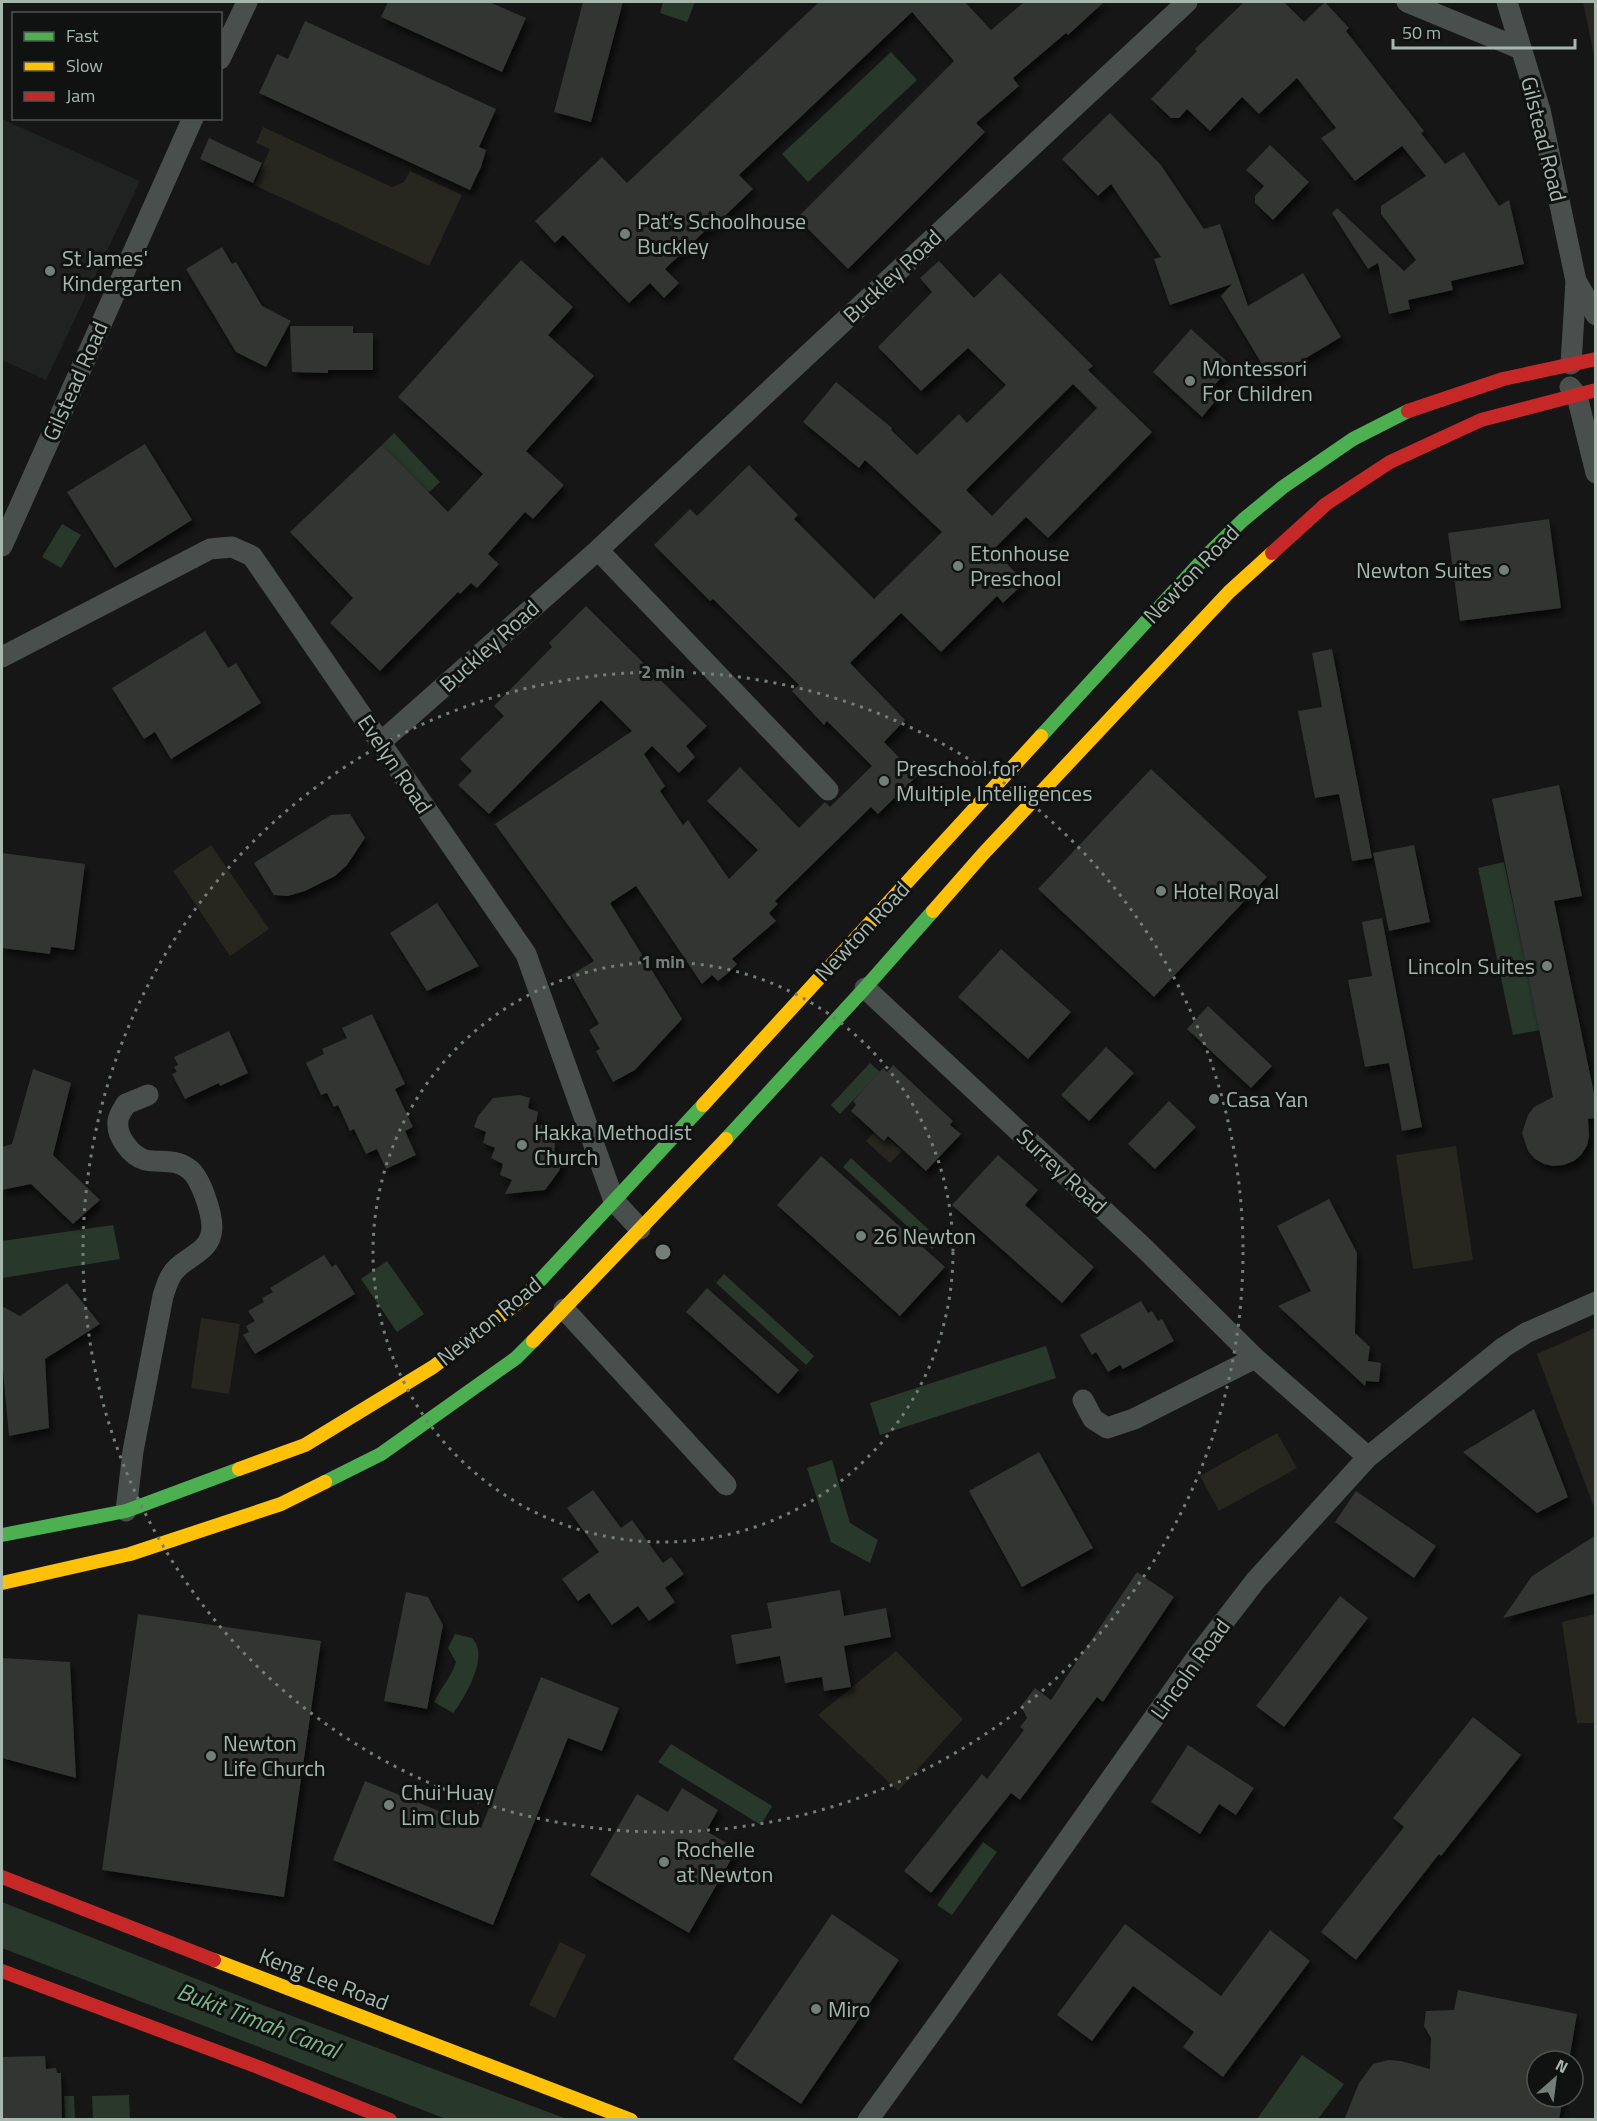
<svg xmlns="http://www.w3.org/2000/svg" width="1597" height="2121" font-family="'Titillium Web',sans-serif">
	<style>
		.built { fill: #202221 }
		.green { fill: #27261f }
		.water { fill: #28382b }
		.building { fill: #323433; fill-rule: evenodd; filter: url(#shadow) }
		.lines { fill: none; stroke-linecap: round; stroke-linejoin: round }
		.street { stroke: #494f4c; stroke-width: 21 }
		.fast { stroke: #4caf50; stroke-width: 14 }
		.slow { stroke: #ffc107; stroke-width: 14 }
		.jam { stroke: #c62828; stroke-width: 14 }
		.ring { fill: none; stroke: #747f79; stroke-width: 3; stroke-dasharray: 3 6 }
		.poi-dot { fill: #747f79; stroke: #101211; stroke-width: 2 }
		.labels { text-anchor: middle; stroke-width: 6; stroke-linejoin: round; paint-order: stroke }
		.street-label { font-size: 22px; fill: #a6b8ae; stroke: #101211 }
		.poi-label { font-size: 22px; fill: #a6b8ae; stroke: #101211; text-anchor: start }
		.water-label { font-size: 24px; font-style: italic; fill: #7ab587; stroke: #101211 }
		.centre { fill: #747f79; stroke: #101211; stroke-width: 3 }
		.ring-label { font-size: 18px; text-anchor: middle; font-weight: bold; fill: #747f79; stroke: #101211; stroke-width: 6; stroke-linejoin: round; paint-order: stroke }
	</style>
	<defs>
		<filter id="shadow"><feDropShadow dx="3.5" dy="6" stdDeviation="3" flood-color="#0009"/></filter>
	</defs>
	<rect width="100%" height="100%" fill="#161616"/>
	<path class="built" d="M2 119 140 181 46 380 2 360Z"/>
	<path class="green" d="M1583 2H1595V60Z
		M263 127 392 187 404 182 410 171 462 195 429 266 254 185 270 149 256 143Z
		M211 845 269 929 230 956 173 871Z
		M878 1129 902 1151 890 1163 866 1141Z
		M1456 1146 1473 1260 1413 1269 1396 1155Z
		M201 1318 240 1324 229 1394 191 1388Z
		M1595 1328V1510L1537 1354Z
		M1277 1433 1297 1468 1219 1511 1200 1476Z
		M1595 1614V1723H1577L1562 1622Z
		M896 1651 963 1719 898 1791 818 1715Z
		M560 1942 586 1955 555 2018 529 2005Z"/>
	<path class="water" d="M663 2H695L687 22 660 13Z
		M891 52 917 80 808 182 782 154Z
		M394 433 440 482 428 493 382 445Z
		M62 524 81 535 61 568 42 557Z
		M1504 862 1540 1030 1513 1035 1478 868Z
		M870 1063 880 1072 840 1114 831 1105Z
		M851 1158 940 1240 932 1249 843 1167Z
		M113 1225 120 1259 2 1278V1241Z
		M387 1261 424 1314 397 1332 361 1279Z
		M724 1274 814 1356 806 1365 716 1283Z
		M1046 1346 1056 1378 880 1435 870 1403Z
		M832 1460 850 1523 878 1540 870 1563 831 1542 807 1468Z
		M455 1634 472 1638C474 1640 476 1643 477 1646 484 1663 464 1700 453 1713L434 1702C441 1687 451 1678 456 1662L448 1648Z
		M671 1744 772 1806 761 1825 658 1762Z
		M983 1842 997 1852 952 1915 937 1905Z
		M2 1902 247 1999 567 2119H446L2 1948Z
		M1302 2055 1344 2084 1318 2119H1257Z
		M129 2095 130 2119H93L92 2096Z
		M64 2096H74L75 2119H65Z"/>
	<path class="building" d="M388 2H489L526 18 502 72 381 17Z
		M583 2H623L591 122 554 112Z
		M819 2H965L991 30 1024 2H1104L1068 35 1066 33 1013 78 1019 86 976 123 985 132 848 269 797 218 954 61 912 12 739 175 753 189 709 231 707 229 665 269 679 283 664 298 650 283 629 303 563 235 555 243 535 221 602 157 627 183Z
		M1244 2H1284L1304 22 1325 2 1349 28 1346 31 1424 131 1421 133 1445 164 1464 152 1499 206 1509 200 1524 264 1451 281 1453 290 1408 300 1410 309 1389 314 1378 263 1368 269 1332 213 1337 208 1404 271 1416 260 1381 214V206L1426 176 1402 146 1355 181 1321 138 1336 128 1297 78 1259 114 1242 97 1210 131 1187 109 1179 118H1171L1151 99 1197 51 1195 49Z
		M305 21 496 109 479 147 486 150 481 167 470 190 259 93 277 54 288 59Z
		M1110 113 1160 164 1204 229 1220 224 1248 306 1303 273 1341 337 1271 379 1221 296 1232 284 1170 305 1154 259 1161 257 1111 184 1098 196 1062 159Z
		M209 138 262 163 253 183 200 159Z
		M1270 145 1309 182 1273 220 1255 203V196L1264 186 1246 170Z
		M222 247 232 264 236 262 262 306 291 321 266 367 236 352 186 269Z
		M521 260 573 307 548 335 594 376 526 451 564 485 533 519 525 512 488 554 499 564 477 588 471 583 460 594 458 592 380 671 330 623 353 598 290 532 382 445 448 512 483 474 398 397Z
		M939 261 974 298 1000 273 1093 366 1088 370 1152 432 1048 538 1026 517 993 550 1025 582 1003 603 997 596 941 652 901 613 850 663 905 720 884 742 917 776 878 814 871 807 775 901 778 904 769 913 776 921 732 959 737 964 728 973 718 981 712 975 702 984 636 886 610 903 682 1019 635 1070 613 1082 596 1051 600 1049 589 1030 599 1024 571 975 594 961 495 824 632 731 601 700 489 814 458 785 472 771 460 759 504 716 494 706 552 647 549 643 586 606 707 726 686 746 695 757 679 773 652 746 644 754 665 786 660 791 683 825 688 820 729 879 758 850 707 801 740 767 799 828 825 802 830 807 872 766 827 721 824 725 792 691 799 685 713 599 710 601 654 545 690 509 697 516 749 465 798 515 794 519 874 599 942 532 865 460 859 468 803 422 836 382 892 428 891 430 917 455 959 414 967 423 1006 385 968 348 921 391 878 347 932 292 920 278ZM1073 384 1097 408 992 516 966 490Z
		M290 326H353V333H373V370H328V373L292 372Z
		M1191 329 1232 366 1209 391 1217 399 1202 417 1153 372Z
		M145 444 192 520 115 568 67 492Z
		M1549 519 1561 608 1460 621 1448 533Z
		M205 631 228 668 236 663 261 703 171 759 155 732 144 739 112 688Z
		M1332 649 1372 858 1352 861 1339 794 1315 798 1298 711 1322 707 1312 653Z
		M1151 769 1267 877 1154 997 1038 889Z
		M1559 785 1582 896 1554 901 1596 1103V1118L1588 1119 1589 1136 1587 1146 1581 1155 1574 1161 1564 1165 1553 1166 1544 1164 1535 1159 1528 1151 1522 1133 1528 1115 1534 1107 1553 1097 1492 799Z
		M350 814 365 838 347 865 335 876 305 891 288 896 274 895 254 863 331 815Z
		M1414 845 1430 922 1389 931 1373 853Z
		M2 853 85 864 74 950 51 947 50 954 2 948Z
		M437 903 479 966 427 991 390 933Z
		M1382 918 1422 1127 1402 1131 1389 1063 1365 1067 1348 980 1372 976 1362 922Z
		M1001 949 1071 1012 1028 1059 958 997Z
		M1208 1006 1272 1066 1251 1088 1187 1029Z
		M372 1014 405 1084 395 1089 413 1127 405 1131 416 1155 386 1169 377 1149 366 1154 354 1129 350 1131 338 1105 334 1107 327 1093 321 1095 306 1063 324 1054 322 1049 347 1038 342 1028Z
		M229 1031 248 1073 220 1086 219 1083 185 1099 172 1074 177 1072 174 1067 178 1065 174 1057Z
		M1106 1047 1134 1073 1089 1121 1061 1095Z
		M893 1065 953 1121 950 1125 961 1134 926 1171 888 1136 884 1141 851 1111 856 1105 853 1101 883 1068 887 1072Z
		M33 1069 71 1083 53 1155 100 1200 73 1224 31 1184 2 1190V1147L12 1144Z
		M519 1095 530 1098 528 1108 538 1112 536 1123 546 1127 544 1139 555 1142 554 1156 564 1158 559 1171 545 1190 505 1194 512 1180 500 1175 503 1164 491 1158 495 1148 483 1143 486 1132 474 1127 478 1116 493 1098Z
		M1169 1101 1196 1127 1155 1169 1128 1144Z
		M998 1155 1038 1190 1025 1205 1094 1267 1062 1303 952 1205Z
		M821 1156 945 1267 900 1316 777 1205Z
		M1329 1199 1357 1253 1355 1333 1370 1347 1368 1361 1381 1363 1379 1382 1366 1381 1365 1386 1278 1306 1311 1291 1277 1226Z
		M324 1255 332 1267 336 1264 355 1294 255 1354 243 1335 249 1332 246 1326 255 1321 248 1311 264 1302 262 1298 273 1292 270 1288Z
		M67 1283 100 1324 45 1359 49 1428 9 1436 2 1360V1306L20 1316Z
		M707 1288 799 1370 778 1394 686 1312Z
		M1141 1301 1148 1313 1152 1311 1158 1321 1162 1319 1174 1341 1123 1369 1120 1365 1108 1372 1096 1352 1092 1355 1080 1335Z
		M1534 1409 1568 1497 1537 1513 1463 1452Z
		M1039 1452 1093 1548 1022 1587 969 1491Z
		M593 1490 621 1528 632 1520 663 1563 671 1557 684 1574 665 1588 675 1602 649 1621 638 1606 612 1625 589 1593 578 1601 562 1579 599 1552 567 1508Z
		M1356 1491 1436 1546 1414 1578 1335 1522Z
		M1596 1535V1593L1503 1618 1532 1576Z
		M1137 1572 1174 1597 1103 1702 1097 1697 1020 1800 1011 1793 931 1893 904 1871 982 1774 987 1779 1024 1730 1020 1727 1027 1718 1021 1706 1035 1688 1051 1700Z
		M840 1590 844 1616 886 1608 891 1637 844 1646 851 1687 824 1691 822 1677 785 1683 780 1656 736 1664 731 1635 772 1628 767 1603Z
		M406 1592 428 1597 443 1625 427 1709 384 1701Z
		M1340 1596 1368 1618 1284 1727 1256 1706Z
		M138 1614 321 1641 284 1897 102 1870Z
		M2 1658 70 1662 76 1778 2 1758Z
		M541 1677 619 1708 602 1751 568 1738 493 1925 333 1860 365 1781 481 1828Z
		M1473 1717 1521 1755 1441 1856 1439 1854 1356 1960 1321 1932 1404 1827 1393 1818Z
		M1188 1745 1254 1788 1236 1815 1219 1804 1200 1834 1151 1802Z
		M682 1788 718 1810 706 1831 737 1849 689 1933 590 1875 637 1794 668 1812Z
		M832 1914 899 1960 801 2104 733 2059Z
		M1125 1924 1221 1996 1270 1930 1310 1961 1223 2077 1183 2047 1194 2032 1133 1986 1092 2041 1057 2015Z
		M1458 1990 1577 2014 1569 2061H1537V2097H1563L1559 2120H1344L1359 2083 1373 2064 1388 2060 1401 2061 1430 2069 1431 2038 1424 2026 1426 2011 1454 2010Z
		M45 2056 46 2069 56 2068 57 2073H61L62 2120H2V2057Z"/>
	<g class="lines">
		<path class="street" d="M1407 2 1521 49
			M1507 2 1540 110 1576 281 1571 364
			M220 59 247 2
			M1576 281 1596 315
			M1570 387 1577 396 1596 473
			M2 546 193 118
			M598 550 828 790
			M2 657 210 549 232 547 252 556 526 954 614 1201 640 1229
			M381 742 598 550 1187 2
			M865 988 1145 1249 1255 1358 1368 1457
			M564 1309 726 1485
			M1083 1400 1093 1419 1107 1428 1134 1419 1255 1358
			M126 1511 133 1451 163 1296C166 1287 169 1275 177 1268 190 1255 211 1251 212 1228 212 1213 201 1178 189 1169 175 1158 161 1163 145 1160 131 1156 116 1136 118 1121 118 1116 123 1109 126 1104L148 1095
			M868 2120 947 2011 1199 1654 1256 1580 1368 1457 1504 1347 1526 1333 1596 1302"/>
		<path class="fast" d="M1041 736 1209 553 1243 520 1283 487 1353 439 1408 411
			M726 1139 865 988 933 911
			M533 1288 703 1105
			M325 1482 381 1454 516 1358 533 1341
			M2 1535 126 1511 239 1469"/>
		<path class="slow" d="M933 911 983 854 1229 592 1272 553
			M703 1105 1041 736
			M533 1341 726 1139
			M239 1469 305 1445 433 1367 524 1298 533 1288
			M2 1583 130 1554 281 1504 325 1482
			M214 1960 631 2120"/>
		<path class="jam" d="M1408 411 1503 379 1596 359
			M1272 553 1326 504 1390 462 1481 420 1596 390
			M2 1877 214 1960
			M2 1971 258 2067 390 2120"/>
	</g>
	<g class="ring">
		<circle cx="663" cy="1252" r="290"/>
		<circle cx="663" cy="1252" r="580"/>
	</g>
	<g class="poi-dot">
		<circle cx="625" cy="234" r="6"/>
		<circle cx="50" cy="271" r="6"/>
		<circle cx="1190" cy="381" r="6"/>
		<circle cx="958" cy="566" r="6"/>
		<circle cx="1504" cy="570" r="6"/>
		<circle cx="884" cy="781" r="6"/>
		<circle cx="1161" cy="891" r="6"/>
		<circle cx="1547" cy="966" r="6"/>
		<circle cx="1214" cy="1099" r="6"/>
		<circle cx="522" cy="1145" r="6"/>
		<circle cx="861" cy="1236" r="6"/>
		<circle cx="211" cy="1756" r="6"/>
		<circle cx="389" cy="1805" r="6"/>
		<circle cx="664" cy="1862" r="6"/>
		<circle cx="816" cy="2009" r="6"/>
	</g>
	<g class="labels">
		<g class="street-label">
			<text transform="translate(1544 139) rotate(76)" y="8">Gilstead Road</text>
			<text transform="translate(892 276) rotate(-43)" y="8">Buckley Road</text>
			<text transform="translate(75 381) rotate(-66)" y="8">Gilstead Road</text>
			<text transform="translate(1191 574) rotate(-46)" y="8">Newton Road</text>
			<text transform="translate(489 646) rotate(-42)" y="8">Buckley Road</text>
			<text transform="translate(395 764) rotate(56)" y="8">Evelyn Road</text>
			<text transform="translate(862 931) rotate(-47)" y="8">Newton Road</text>
			<text transform="translate(1062 1171) rotate(43)" y="8">Surrey Road</text>
			<text transform="translate(489 1321) rotate(-39)" y="8">Newton Road</text>
			<text transform="translate(1190 1669) rotate(-54)" y="8">Lincoln Road</text>
			<text transform="translate(324 1979) rotate(21)" y="8">Keng Lee Road</text>
		</g>
		<g class="poi-label">
			<text x="637" y="229">Pat’s Schoolhouse<tspan x="637" dy="25">Buckley</tspan></text>
			<text x="62" y="266">St James'<tspan x="62" dy="25">Kindergarten</tspan></text>
			<text x="1202" y="376">Montessori<tspan x="1202" dy="25">For Children</tspan></text>
			<text x="970" y="561">Etonhouse<tspan x="970" dy="25">Preschool</tspan></text>
			<text x="1492" y="578" text-anchor="end">Newton Suites</text>
			<text x="896" y="776">Preschool for<tspan x="896" dy="25">Multiple Intelligences</tspan></text>
			<text x="1173" y="899">Hotel Royal</text>
			<text x="1535" y="974" text-anchor="end">Lincoln Suites</text>
			<text x="1226" y="1107">Casa Yan</text>
			<text x="534" y="1140">Hakka Methodist<tspan x="534" dy="25">Church</tspan></text>
			<text x="873" y="1244">26 Newton</text>
			<text x="223" y="1751">Newton<tspan x="223" dy="25">Life Church</tspan></text>
			<text x="401" y="1800">Chui Huay<tspan x="401" dy="25">Lim Club</tspan></text>
			<text x="676" y="1857">Rochelle<tspan x="676" dy="25">at Newton</tspan></text>
			<text x="828" y="2017">Miro</text>
		</g>
		<g class="water-label">
			<text transform="translate(258 2021) rotate(21)" y="8">Bukit Timah Canal</text>
		</g>
	</g>
	<circle cx="663" cy="1252" r="9" class="centre"/>
	<g class="ring-label">
		<text x="663" y="678">2 min</text>
		<text x="663" y="968">1 min</text>
	</g>
	<rect width="1597" height="2121" fill="none" stroke="#a6b8ae" stroke-width="6"/>
	<rect x="12" y="12" width="210" height="108" fill="#101211" stroke="#4c5450" stroke-width="1.5"/>
	<rect x="24" y="32" width="30" height="9" fill="#4caf50" stroke="#4c5450" stroke-width="1.5"/>
	<text x="66" y="42" font-size="18" fill="#a6b8ae">Fast</text>
	<rect x="24" y="62" width="30" height="9" fill="#ffc107" stroke="#4c5450" stroke-width="1.5"/>
	<text x="66" y="72" font-size="18" fill="#a6b8ae">Slow</text>
	<rect x="24" y="92" width="30" height="9" fill="#c62828" stroke="#4c5450" stroke-width="1.5"/>
	<text x="66" y="102" font-size="18" fill="#a6b8ae">Jam</text>
	<g transform="translate(1555 2079) rotate(28)"><circle r="28" fill="#101211" stroke="#4c5450" stroke-width="1.5"/>
	<path d="M0-4.5L10 22L0 15L-10 22Z" fill="#747f79"/>
	<text y="-9" font-size="16" font-weight="bold" text-anchor="middle" fill="#a6b8ae">N</text>
	</g>
	<path d="M1393 39v9h182v-9" fill="none" stroke="#a6b8ae" stroke-width="3"/>
	<text x="1402" y="39" font-size="18" fill="#a6b8ae" stroke="#101211" stroke-width="4.5" paint-order="stroke">50 m</text>
</svg>
